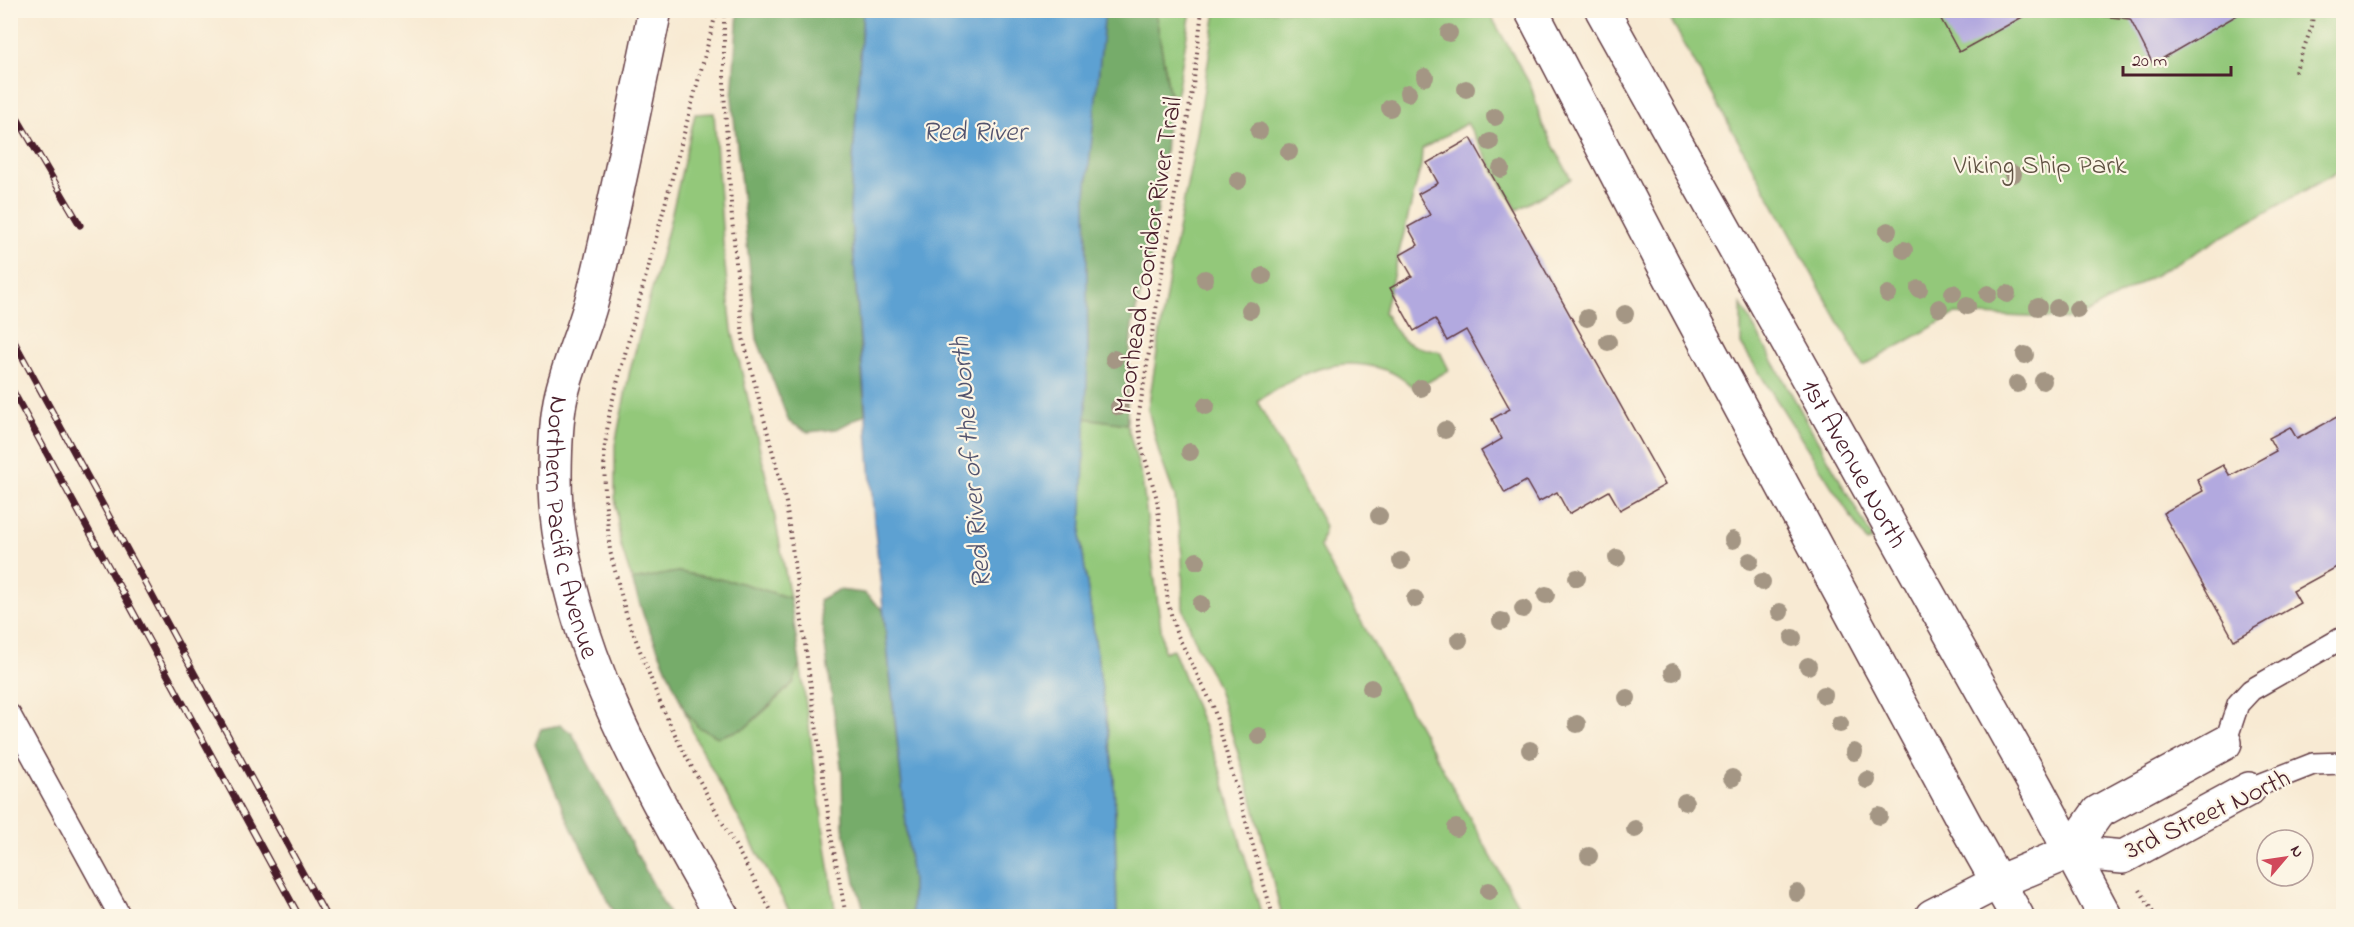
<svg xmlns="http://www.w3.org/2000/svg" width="2354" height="927" font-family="'Indie Flower',sans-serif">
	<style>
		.green { fill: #93c87a; stroke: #6e7452; stroke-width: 1.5 }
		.forest { fill: #76ac6a; stroke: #60664a; stroke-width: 1.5 }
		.water { fill: #5da1d2; stroke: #54607e; stroke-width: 1.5 }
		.building { fill: #b2a9df }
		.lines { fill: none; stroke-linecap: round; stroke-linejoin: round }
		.service-casing { stroke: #643d44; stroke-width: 24 }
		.minor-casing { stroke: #643d44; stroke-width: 36 }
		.tertiary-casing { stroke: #643d44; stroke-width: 36 }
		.secondary-casing { stroke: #643d44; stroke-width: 36 }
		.path { stroke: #643d44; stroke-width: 4; stroke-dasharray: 1.5 4.5; stroke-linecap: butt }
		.service { stroke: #fff; stroke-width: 21 }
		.minor { stroke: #fff; stroke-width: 33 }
		.tertiary { stroke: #fff; stroke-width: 33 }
		.secondary { stroke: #fff; stroke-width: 33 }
		.rail-casing { stroke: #4a1f2b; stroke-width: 7 }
		.rail { stroke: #fcf5e5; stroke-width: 4.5; stroke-dasharray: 14; stroke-linecap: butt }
		.tree { fill: #a49684 }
		.labels { text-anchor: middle; stroke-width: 4.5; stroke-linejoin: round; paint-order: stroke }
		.park-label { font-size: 27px; fill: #605243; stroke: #fcf5e5 }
		.street-label { font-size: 27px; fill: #4a1f2b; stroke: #fcf5e5 }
		.water-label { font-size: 28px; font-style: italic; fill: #52536e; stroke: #fcf5e5 }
	</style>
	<rect width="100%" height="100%" fill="#fcf5e5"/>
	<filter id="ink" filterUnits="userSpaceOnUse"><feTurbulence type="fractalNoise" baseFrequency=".0167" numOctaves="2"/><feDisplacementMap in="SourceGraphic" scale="12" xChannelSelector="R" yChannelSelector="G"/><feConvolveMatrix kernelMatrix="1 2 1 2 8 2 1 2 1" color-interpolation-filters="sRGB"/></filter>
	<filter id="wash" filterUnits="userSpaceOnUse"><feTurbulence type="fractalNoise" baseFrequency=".008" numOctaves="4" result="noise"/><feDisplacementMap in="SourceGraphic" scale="24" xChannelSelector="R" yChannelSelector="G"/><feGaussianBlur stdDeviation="1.35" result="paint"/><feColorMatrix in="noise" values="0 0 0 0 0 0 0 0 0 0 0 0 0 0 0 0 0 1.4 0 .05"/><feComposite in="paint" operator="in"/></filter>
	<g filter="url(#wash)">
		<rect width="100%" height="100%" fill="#f8ead3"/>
		<path class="green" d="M1155 11H1191L1176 99 1169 92Z
			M1216 11H1488L1531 86 1542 124 1571 179 1517 210 1467 123 1422 149 1421 165 1384 312C1402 343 1404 345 1440 352L1449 370 1416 389C1407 383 1398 374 1388 371 1337 352 1300 374 1257 401L1325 526 1320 547 1524 916H1282L1251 795 1217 686 1196 644 1183 608 1182 555 1175 497 1159 453 1148 409 1170 271 1197 134Z
			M1666 11H2343V169L2077 319 1955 314 1863 366Z
			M714 113 724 256 732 330 772 502 790 598 741 583 678 572 632 580 620 543 615 495V445L630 370 668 230 695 114Z
			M1741 304 1873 539 1867 542 1741 344Z
			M1085 418 1127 424 1142 478 1164 652 1173 649 1218 763 1262 916H1117L1114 774 1081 541Z
			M800 663 836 916H792L696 740 684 709 698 727 718 737 745 728 771 705 793 683Z"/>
		<path class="forest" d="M738 11H863L850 206 865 414 837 429 808 432 789 422 757 339 732 98Z
			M1105 11H1155L1169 92 1165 155 1152 252 1132 325 1127 386V424L1085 418 1088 357 1086 195Z
			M678 572 741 583 790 598 800 663 793 683 745 728 718 737 698 727 684 709 644 617 632 580Z
			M838 590 864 593 883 610 912 880V916H866L855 881 843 826 842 773 819 600Z
			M560 725 572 733 670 916H616L571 827 535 743 541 729Z"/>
		<path class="water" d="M863 11H1105L1086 195 1088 357 1081 541 1114 774 1117 916H912V880L874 522 850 206Z"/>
		<g id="blocks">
			<path class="building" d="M1936 10H2035L1959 52Z
				M2086 10H2246L2153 64 2130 19 2090 15Z
				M1471 138 1665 485 1620 510 1609 491 1569 514 1557 492 1538 502 1526 481 1505 493 1481 451 1502 439 1492 419 1510 409 1466 330 1447 341 1435 319 1414 331 1390 288 1412 276 1400 255 1418 245 1408 227 1430 215 1418 194 1438 183 1427 163Z
				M2344 413V563L2293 591 2300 603 2234 640 2163 513 2203 491 2197 479 2223 465 2230 476 2276 451 2269 438 2290 427 2297 439Z"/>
		</g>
	</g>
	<g filter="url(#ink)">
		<use href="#blocks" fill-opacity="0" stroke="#643d44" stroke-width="1.5"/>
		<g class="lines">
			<defs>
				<path id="service" d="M10 715 120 916
					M2225 743 2238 704 2251 690 2344 637
					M2249 789 2313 764 2344 763"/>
				<path id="minor" d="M2070 852 2098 812 2225 743
					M1932 916 1998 882 2070 852 2123 857 2249 789"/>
				<g id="tertiary">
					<path id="s1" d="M655 10C635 104 617 199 594 292 586 327 569 361 561 397 555 424 554 478 556 507 571 657 650 788 722 916"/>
				</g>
				<g id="secondary">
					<path d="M1531 10 1667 271 1965 824 2017 916"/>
					<path id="s2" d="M1602 10 2036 787 2105 916"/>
				</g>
			</defs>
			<use href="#service" class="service-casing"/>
			<use href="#minor" class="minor-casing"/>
			<use href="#tertiary" class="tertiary-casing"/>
			<use href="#secondary" class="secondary-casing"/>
			<path class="path" d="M717 10 610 410 604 452 605 497 610 551 626 614 661 705 682 749 774 916
				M724 10V92L732 219 743 338 786 503 831 835 846 916
				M1202 10 1194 79 1138 419 1142 448 1157 499 1168 603 1176 632 1213 706 1273 916
				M2295 72 2312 26 2313 10
				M2140 890 2155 916"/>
			<use href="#service" class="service"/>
			<use href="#minor" class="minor"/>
			<use href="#tertiary" class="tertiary"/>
			<use href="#secondary" class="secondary"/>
			<defs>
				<path id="rail" d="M10 106 80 225
					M10 334 326 916
					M10 386 299 916"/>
			</defs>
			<use href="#rail" class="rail-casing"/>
			<use href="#rail" class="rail"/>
		</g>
		<g class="tree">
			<circle cx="1449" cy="33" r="9"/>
			<circle cx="1425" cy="77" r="9"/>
			<circle cx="1466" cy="89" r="9"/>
			<circle cx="1408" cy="93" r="9"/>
			<circle cx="1390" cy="108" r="9"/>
			<circle cx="1495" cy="117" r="9"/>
			<circle cx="1259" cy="131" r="9"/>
			<circle cx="1490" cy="142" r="9"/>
			<circle cx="1289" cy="152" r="9"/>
			<circle cx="1501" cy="169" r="9"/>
			<circle cx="2013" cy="174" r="9"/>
			<circle cx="1238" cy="181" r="9"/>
			<circle cx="1888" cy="231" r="9"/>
			<circle cx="1904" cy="250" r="9"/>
			<circle cx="1263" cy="276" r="9"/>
			<circle cx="1205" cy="279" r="9"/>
			<circle cx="1919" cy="289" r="9"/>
			<circle cx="1953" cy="293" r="9"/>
			<circle cx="1888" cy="294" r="9"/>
			<circle cx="1988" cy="294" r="9"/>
			<circle cx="2007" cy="294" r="9"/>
			<circle cx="1967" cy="306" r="9"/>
			<circle cx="2038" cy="307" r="9"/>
			<circle cx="1939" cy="308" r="9"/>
			<circle cx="2057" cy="308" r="9"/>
			<circle cx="2077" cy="309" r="9"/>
			<circle cx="1250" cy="310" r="9"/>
			<circle cx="1625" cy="314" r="9"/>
			<circle cx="1587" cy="318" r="9"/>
			<circle cx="1608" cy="342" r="9"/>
			<circle cx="2025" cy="355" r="9"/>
			<circle cx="1114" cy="359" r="9"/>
			<circle cx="2043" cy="381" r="9"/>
			<circle cx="2017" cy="384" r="9"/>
			<circle cx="1421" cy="388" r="9"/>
			<circle cx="1206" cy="406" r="9"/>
			<circle cx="1119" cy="407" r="9"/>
			<circle cx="1445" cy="430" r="9"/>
			<circle cx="1190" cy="452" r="9"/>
			<circle cx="1379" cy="516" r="9"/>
			<circle cx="1733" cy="540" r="9"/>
			<circle cx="1617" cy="558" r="9"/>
			<circle cx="1197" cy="561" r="9"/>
			<circle cx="1401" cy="561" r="9"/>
			<circle cx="1750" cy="561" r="9"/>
			<circle cx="1577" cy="578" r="9"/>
			<circle cx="1762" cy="582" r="9"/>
			<circle cx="1546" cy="595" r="9"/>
			<circle cx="1415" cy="599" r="9"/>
			<circle cx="1201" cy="604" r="9"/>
			<circle cx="1523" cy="609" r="9"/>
			<circle cx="1780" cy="612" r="9"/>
			<circle cx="1501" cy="621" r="9"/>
			<circle cx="1793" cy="638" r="9"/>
			<circle cx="1459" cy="640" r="9"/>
			<circle cx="1808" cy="666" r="9"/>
			<circle cx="1673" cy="672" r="9"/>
			<circle cx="1371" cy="688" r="9"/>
			<circle cx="1824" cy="695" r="9"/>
			<circle cx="1627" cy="698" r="9"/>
			<circle cx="1577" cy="724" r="9"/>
			<circle cx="1840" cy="724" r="9"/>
			<circle cx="1259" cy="736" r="9"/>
			<circle cx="1530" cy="750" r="9"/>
			<circle cx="1854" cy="752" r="9"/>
			<circle cx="1732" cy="778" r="9"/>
			<circle cx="1867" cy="780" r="9"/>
			<circle cx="1685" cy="802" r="9"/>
			<circle cx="1879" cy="816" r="9"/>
			<circle cx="1456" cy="828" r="9"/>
			<circle cx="1635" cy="829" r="9"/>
			<circle cx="1589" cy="856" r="9"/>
			<circle cx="1489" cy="891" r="9"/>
			<circle cx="1797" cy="893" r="9"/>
		</g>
	</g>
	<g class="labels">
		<g class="park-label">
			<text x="2040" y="173">Viking Ship Park</text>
		</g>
		<g class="street-label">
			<text transform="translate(1147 255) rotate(-81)" y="9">Moorhead Cooridor River Trail</text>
			<text dy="9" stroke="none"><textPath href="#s2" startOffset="519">1st Avenue North</textPath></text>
			<text dy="9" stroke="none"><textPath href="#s1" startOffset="531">Northern Pacific Avenue</textPath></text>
			<text transform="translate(2207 813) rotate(-25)" y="9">3rd Street North</text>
		</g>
		<g class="water-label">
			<text x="974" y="140">Red River</text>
			<text transform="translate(969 463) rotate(-95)" y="10">Red River of the North</text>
		</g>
	</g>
	<rect width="2354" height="927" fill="none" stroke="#fcf5e5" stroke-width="36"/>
	<g transform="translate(2285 858) rotate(61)"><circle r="28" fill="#fcf5e5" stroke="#b59f9b" stroke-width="1.5"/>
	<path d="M0-4.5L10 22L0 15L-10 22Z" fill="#d1495b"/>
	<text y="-9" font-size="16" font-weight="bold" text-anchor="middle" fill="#4a1f2b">N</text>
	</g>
	<path d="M2123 66v9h108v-9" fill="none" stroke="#4a1f2b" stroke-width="3"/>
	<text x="2132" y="66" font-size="18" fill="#4a1f2b" stroke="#fcf5e5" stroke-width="4.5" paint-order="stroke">20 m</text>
</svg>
